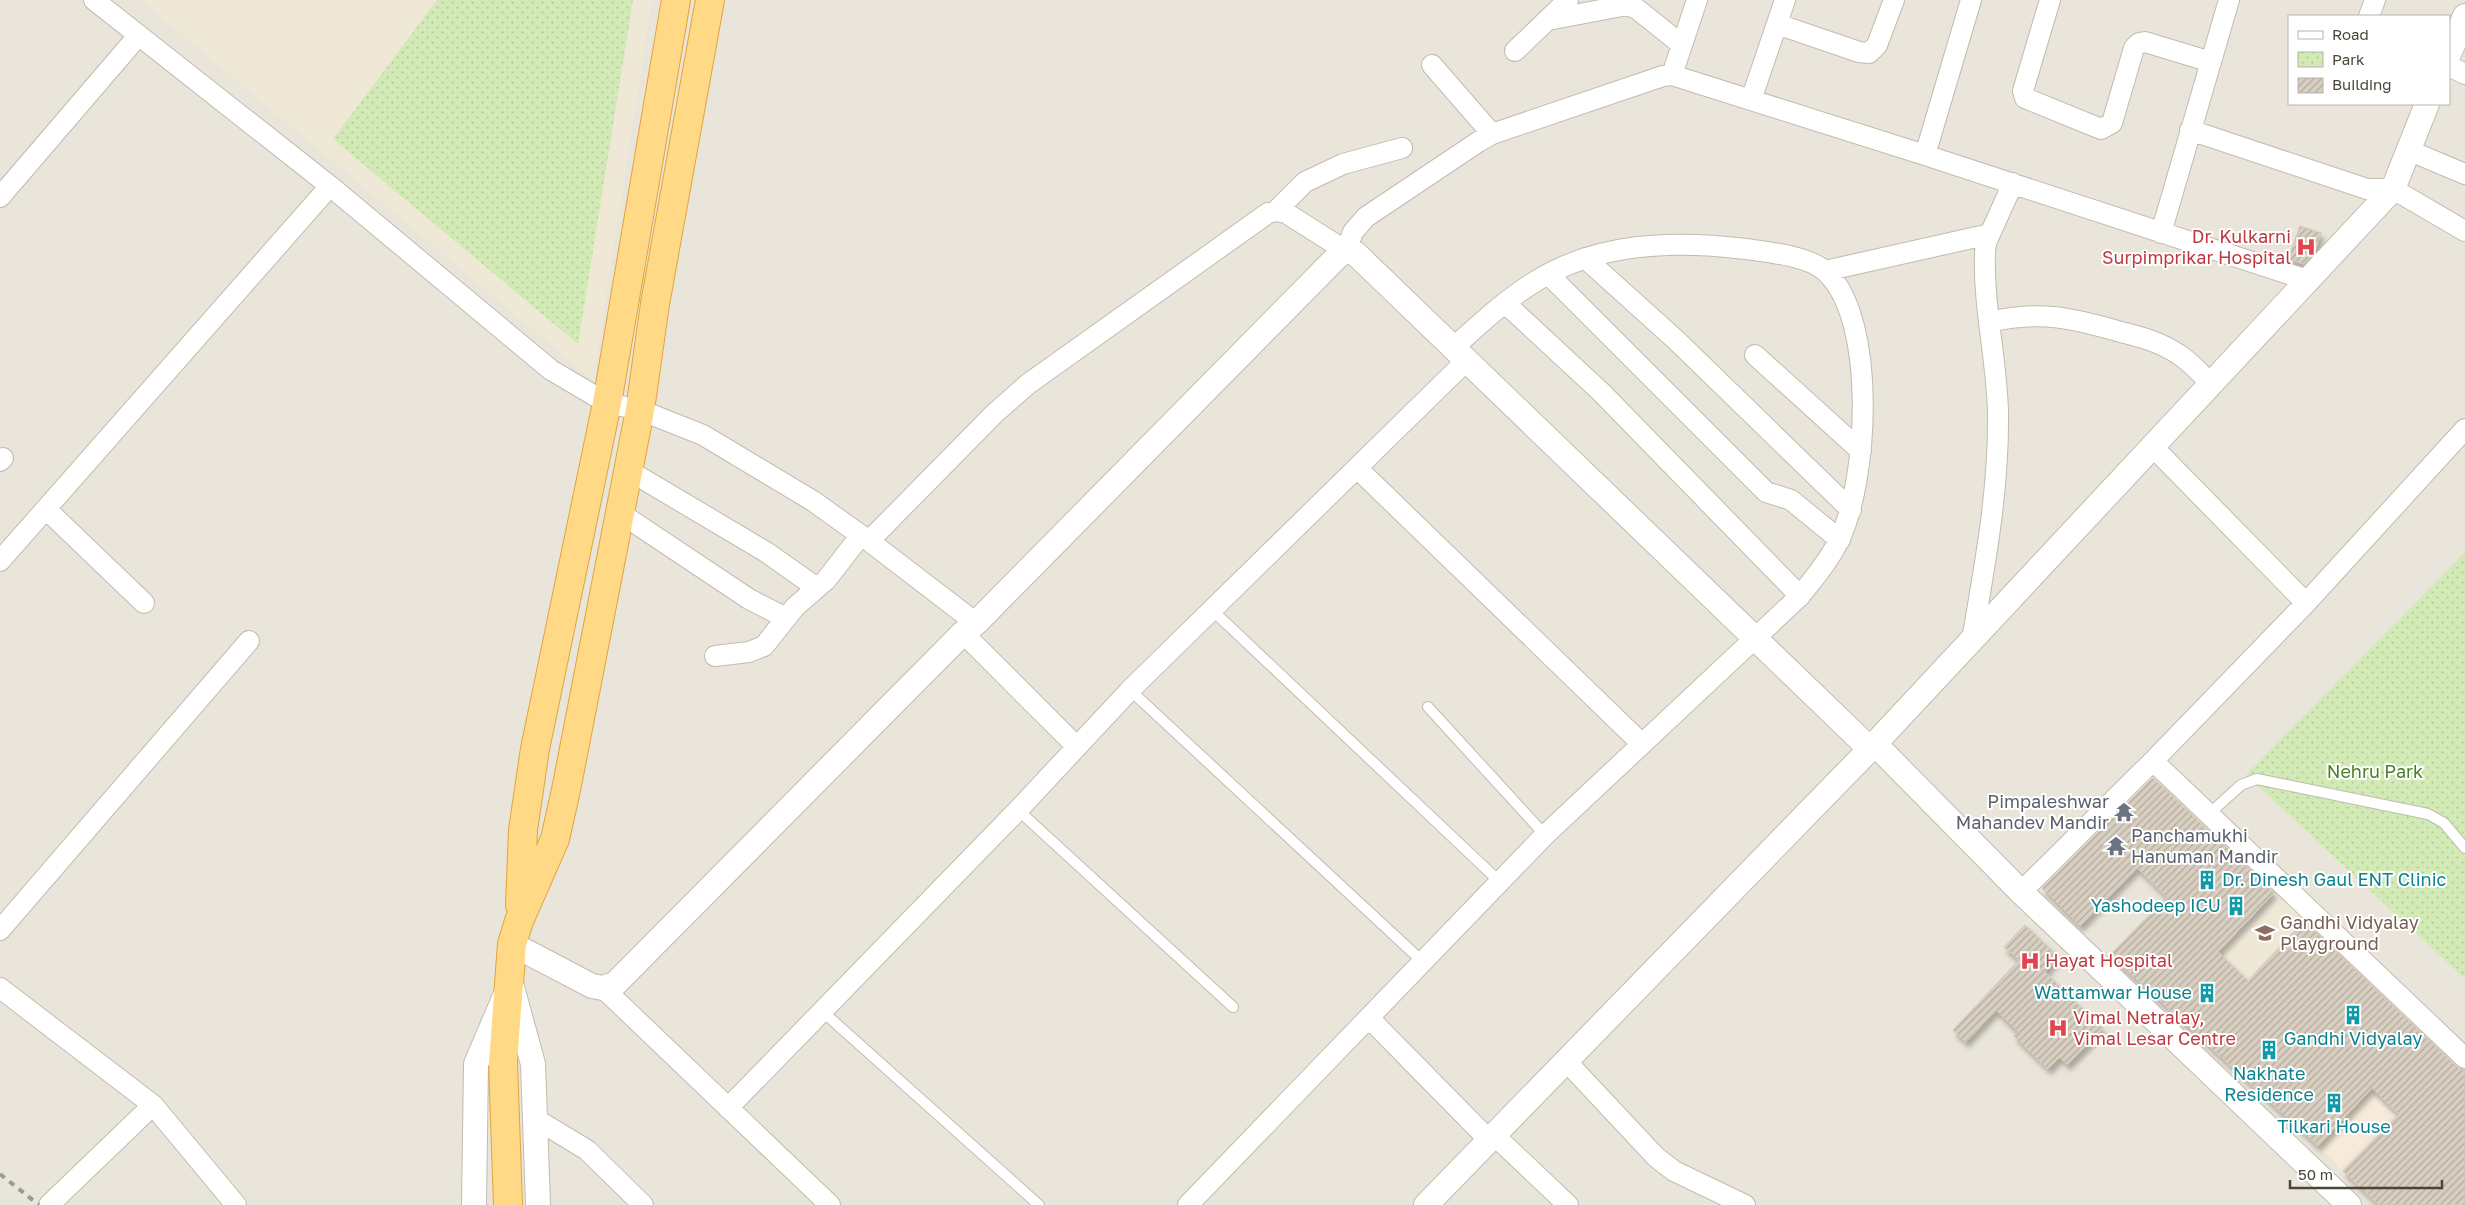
<svg xmlns="http://www.w3.org/2000/svg" width="2465" height="1205" font-family="'Golos Text',sans-serif">
	<style>
		.residential { fill: #eae5da; fill-rule: evenodd }
		.commercial { fill: #f7ead8 }
		.education { fill: #efe8d6 }
		.park { fill: url(#park-dots) }
		.building { fill: url(#building-hatch); stroke: #d3c7b4; filter: url(#shadow) }
		.lines { fill: none; stroke-linecap: round; stroke-linejoin: round }
		.service-casing { stroke: #c2bbae; stroke-width: 12 }
		.minor-casing { stroke: #c2bbae; stroke-width: 22 }
		.tertiary-casing { stroke: #c2bbae; stroke-width: 26 }
		.trunk-casing { stroke: #e0a43c; stroke-width: 30 }
		.service { stroke: #fff; stroke-width: 10 }
		.minor { stroke: #fff; stroke-width: 20 }
		.tertiary { stroke: #fff; stroke-width: 24 }
		.trunk { stroke: #ffd985; stroke-width: 28 }
		.rail { stroke: #9a9a9a; stroke-width: 4; stroke-dasharray: 6 6; stroke-linecap: butt }
		.labels { text-anchor: middle; stroke-width: 4; stroke-linejoin: round; paint-order: stroke }
		.health-label { font-size: 18px; fill: #be3a42; stroke: #fff; text-anchor: start }
		.park-label { font-size: 18px; fill: #4a7f2a; stroke: #fff }
		.worship-label { font-size: 18px; fill: #5b616d; stroke: #fff; text-anchor: end }
		.culture-label { font-size: 18px; fill: #0d838f; stroke: #fff }
		.education-label { font-size: 18px; fill: #785e54; stroke: #fff; text-anchor: start }
	</style>
	<defs>
		<pattern id="park-dots" width="8" height="8" patternUnits="userSpaceOnUse" patternTransform="scale(1.25)"><rect width="8" height="8" fill="#d2eab5"/><path d="M2 2h.1M6 6h.1" fill="none" stroke="#b6ca9c" stroke-width="1.8" stroke-linecap="round"/></pattern>
		<pattern id="building-hatch" width="6" height="6" patternUnits="userSpaceOnUse" patternTransform="scale(1.25)"><rect width="6" height="6" fill="#d8cfc1"/><path d="M-1 1l2-2M0 6l6-6M5 7l2-2" fill="none" stroke="#b1aa9e"/></pattern>
		<filter id="shadow"><feDropShadow dx="3" dy="5.5" stdDeviation="2.5" flood-color="#0004"/></filter>
	</defs>
	<rect width="100%" height="100%" fill="#f6f3ec"/>
	<path class="residential" d="M0 0H2465V1205H0ZM2289 16H2449V104H2289Z"/>
	<path class="commercial" d="M2371 1094 2393 1115 2341 1169 2319 1148Z"/>
	<path class="education" d="M141 0H652L593 380Z
		M2281 890 2307 915 2248 977 2222 952Z"/>
	<path class="park" d="M437 0H633L578 344 333 139Z
		M2465 552V979L2246 775Z"/>
	<path class="building" d="M2300 226 2321 233 2314 254 2304 264 2288 259Z
		M2153 778 2274 893 2218 952 2248 981 2304 921 2457 1067 2465 1070V1205H2379L2343 1171 2399 1114 2372 1088 2318 1146 2110 955 2167 897 2137 868 2080 926 2042 888Z
		M2025 925 2059 957 2045 972 2103 1029 2067 1065 2060 1057 2048 1069 2014 1036 2018 1032 1996 1010 1966 1042 1953 1030 2019 960 2004 947Z"/>
	<g class="lines">
		<defs>
			<path id="service" d="M1211 609 1500 882
				M1130 690 1423 962
				M1428 707 1545 835
				M1018 810 1233 1007
				M2209 814 2241 785 2257 779 2428 814 2444 823 2465 848
				M822 1011 1039 1205"/>
			<path id="minor" d="M94 0 330 186 551 370 607 403 640 410 703 435 813 501 869 541 976 623
				M2050 0 2025 84 2023 91 2025 98 2101 129 2112 123 2134 48 2139 43 2145 42 2211 62
				M2369 16 2375 0
				M1548 20 1627 5 1637 9 1682 45
				M1777 24 1859 52 1869 53 1877 45 1894 0
				M1515 51 1568 0
				M1432 65 1492 134
				M2449 66 2465 74
				M1672 75 1697 0
				M1751 100 1785 0
				M2190 130 2367 189H2393L2465 231
				M2408 150 2465 174
				M1925 155 1971 0
				M0 197 138 36
				M1276 211 1305 182 1343 164 1402 148
				M2161 233 2229 0
				M1585 258 1676 340 1851 510
				M1825 271 1990 234
				M1548 274 1766 492 1791 500 1840 540
				M1505 303 1601 392 1800 596
				M1989 322C2040 310 2072 318 2121 332 2141 337 2160 342 2178 354 2191 362 2201 374 2212 385
				M1755 355 1861 451
				M2153 447 2306 603
				M0 461 3 458
				M1357 468 1642 744
				M628 470 766 552 817 588
				M46 509 144 603
				M620 513 749 599 786 618
				M869 541 994 414 1028 384 1268 213 1276 211 1286 213 1346 251 1353 232 1366 217 1478 142 1492 134 1663 76 1672 75 1925 155 2310 281
				M0 561 330 186
				M963 633 1077 747
				M1972 640C1985 564 1999 490 1998 413 1997 360 1983 306 1985 253L1986 243 2013 183
				M715 656 749 652 764 646 795 607 826 580 861 535
				M2153 761 2465 1058
				M2021 892 2153 761 2306 603 2465 429
				M0 930 249 641
				M0 988 153 1105 236 1205
				M603 988 830 1205
				M1369 1018 1489 1140
				M1566 1061 1656 1157 1674 1171 1745 1205
				M728 1108 1018 810 1130 690 1466 361
				M534 1118 587 1150 643 1205
				M1494 1135 1568 1205
				M49 1205 153 1105
				M1188 1205 1545 835 1800 596C1814 578 1829 561 1839 540 1868 482 1878 318 1825 271 1808 256 1768 252 1746 249 1674 240 1596 242 1533 283 1504 301 1479 325 1454 347"/>
			<path id="tertiary" d="M2449 54 2465 16
				M1875 744 2021 892 2349 1205
				M512 944 592 986 603 988 615 984 963 633 976 623 1338 256 1346 251 1355 253 1870 749
				M512 987 533 1064 538 1205
				M474 1205 476 1064 505 996
				M1426 1205 1870 749 2393 189 2427 104"/>
			<path id="trunk" d="M520 905 523 830 535 749 607 403 676 0
				M508 1205 503 1062 512 944 519 921 555 839 566 790 640 410 655 304 710 0"/>
		</defs>
		<use href="#service" class="service-casing"/>
		<use href="#minor" class="minor-casing"/>
		<use href="#tertiary" class="tertiary-casing"/>
		<use href="#trunk" class="trunk-casing"/>
		<use href="#service" class="service"/>
		<use href="#minor" class="minor"/>
		<use href="#tertiary" class="tertiary"/>
		<use href="#trunk" class="trunk"/>
		<path class="rail" d="M0 1174 39 1205"/>
	</g>
	<defs>
		<symbol id="hospital-bare" viewBox="-9 -9 18 18"><path d="M-5-5h3v3.5h4V-5h3V5h-3V1.5h-4V5h-3Z" fill="#e0444e" stroke="#fff" stroke-width="2.5" paint-order="stroke"/></symbol>
		<symbol id="temple-bare" viewBox="-9 -9 18 18"><path d="M0-6L5-2H3V0L6.5 2.5H4V6H1.5V3h-3V6H-4V2.5H-6.5L-3 0V-2H-5Z" fill="#6b7280" stroke="#fff" stroke-width="2.5" paint-order="stroke"/></symbol>
		<symbol id="building-bare" viewBox="-9 -9 18 18"><path d="M-4-6H4V6H1V3H-1V6H-4ZM-2.5-4.3h1.7v1.8h-1.7ZM.8-4.3h1.7v1.8H.8ZM-2.5-1h1.7V.8h-1.7ZM.8-1h1.7V.8H.8Z" fill="#0f9aa8" stroke="#fff" stroke-width="2.5" paint-order="stroke"/></symbol>
		<symbol id="school-bare" viewBox="-9 -9 18 18"><path d="M0-5L7-2L0 1L-7-2ZM-4 1L0 2.5L4 1V4Q0 6-4 4Z" fill="#8d6e63" stroke="#fff" stroke-width="2.5" paint-order="stroke"/></symbol>
	</defs>
	<g fill-rule="evenodd">
		<use href="#hospital-bare" x="2292" y="233" width="28" height="28"/>
		<use href="#temple-bare" x="2110" y="798" width="28" height="28"/>
		<use href="#temple-bare" x="2102" y="832" width="28" height="28"/>
		<use href="#building-bare" x="2193" y="866" width="28" height="28"/>
		<use href="#building-bare" x="2222" y="892" width="28" height="28"/>
		<use href="#school-bare" x="2251" y="919" width="28" height="28"/>
		<use href="#hospital-bare" x="2016" y="947" width="28" height="28"/>
		<use href="#building-bare" x="2193" y="979" width="28" height="28"/>
		<use href="#building-bare" x="2339" y="1001" width="28" height="28"/>
		<use href="#hospital-bare" x="2044" y="1014" width="28" height="28"/>
		<use href="#building-bare" x="2255" y="1036" width="28" height="28"/>
		<use href="#building-bare" x="2320" y="1089" width="28" height="28"/>
	</g>
	<g class="labels">
		<g class="health-label">
			<text x="2291" y="243" text-anchor="end">Dr. Kulkarni<tspan x="2291" dy="21">Surpimprikar Hospital</tspan></text>
			<text x="2045" y="967">Hayat Hospital</text>
			<text x="2073" y="1024">Vimal Netralay,<tspan x="2073" dy="21">Vimal Lesar Centre</tspan></text>
		</g>
		<g class="park-label">
			<text x="2375" y="778">Nehru Park</text>
		</g>
		<g class="worship-label">
			<text x="2109" y="808">Pimpaleshwar<tspan x="2109" dy="21">Mahandev Mandir</tspan></text>
			<text x="2131" y="842" text-anchor="start">Panchamukhi<tspan x="2131" dy="21">Hanuman Mandir</tspan></text>
		</g>
		<g class="culture-label">
			<text x="2222" y="886" text-anchor="start">Dr. Dinesh Gaul ENT Clinic</text>
			<text x="2221" y="912" text-anchor="end">Yashodeep ICU</text>
			<text x="2192" y="999" text-anchor="end">Wattamwar House</text>
			<text x="2353" y="1045">Gandhi Vidyalay</text>
			<text x="2269" y="1080">Nakhate<tspan x="2269" dy="21">Residence</tspan></text>
			<text x="2334" y="1133">Tilkari House</text>
		</g>
		<g class="education-label">
			<text x="2280" y="929">Gandhi Vidyalay<tspan x="2280" dy="21">Playground</tspan></text>
		</g>
	</g>
	<rect x="2288" y="15" width="162" height="90" fill="#ffffff" stroke="#b7b4b0"/>
	<rect x="2298" y="31" width="25" height="8" fill="#ffffff" stroke="#b7b4b0"/>
	<text x="2332" y="40" font-size="15" fill="#4b4439">Road</text>
	<rect x="2298" y="52" width="25" height="15" fill="url(#park-dots)" stroke="#b7b4b0"/>
	<text x="2332" y="65" font-size="15" fill="#4b4439">Park</text>
	<rect x="2298" y="78" width="25" height="15" fill="url(#building-hatch)" stroke="#b7b4b0"/>
	<text x="2332" y="90" font-size="15" fill="#4b4439">Building</text>
	<path d="M2290 1180v8h152v-8" fill="none" stroke="#4b4439" stroke-width="2.5"/>
	<text x="2298" y="1180" font-size="15" fill="#4b4439" stroke="#ffffff" stroke-width="4" paint-order="stroke">50 m</text>
</svg>
